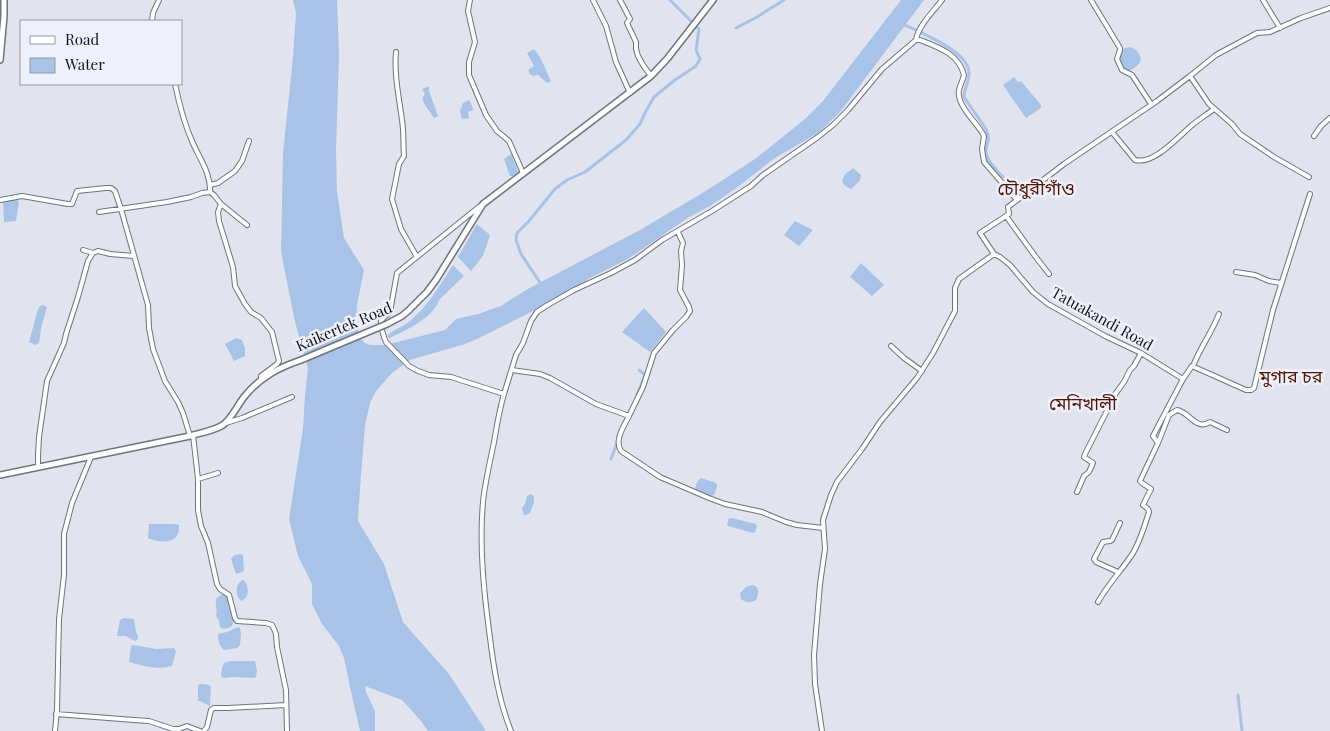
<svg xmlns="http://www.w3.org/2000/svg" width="1330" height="731" font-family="'Playfair Display','Noto Sans Bengali',serif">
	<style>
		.water { fill: #a8c3e7 }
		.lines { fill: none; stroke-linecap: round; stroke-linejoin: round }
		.canal { stroke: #a8c3e7; stroke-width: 3 }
		.minor-casing { stroke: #70737c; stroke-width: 6 }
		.major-casing { stroke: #70737c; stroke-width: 8 }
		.minor { stroke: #fff; stroke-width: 4 }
		.major { stroke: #fff; stroke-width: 5 }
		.major-bridge-casing { stroke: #70737c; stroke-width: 8; stroke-linecap: butt }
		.major-bridge { stroke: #fff; stroke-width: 5 }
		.labels { text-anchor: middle; stroke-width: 5; stroke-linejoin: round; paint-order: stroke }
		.street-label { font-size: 15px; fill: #111215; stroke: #eef1fb }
		.quarter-label { font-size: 18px; fill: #541400; stroke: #eef1fb }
	</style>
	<rect width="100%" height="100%" fill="#e1e4ee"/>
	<path class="water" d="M293 0H337L339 54 336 150 337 192 344 238 364 270 357 305 356 323 359 334 362 340 365 343 370 345H385L445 330 456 319 478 314 501 306 526 290 640 230 709 189 755 159 805 119 823 101 901 0H924L840 112 818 133 775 158 735 189 710 206 689 217 628 259 590 278 553 301 479 338 465 344 410 360 392 373 376 391 370 403 365 426 360 488 358 521 384 564 403 622 449 674 486 731H428L421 721 402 700 365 686 366 692 375 711V731H360L350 687 344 658 339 646 322 624 312 604V584L298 556 289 519 303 429 305 395 308 368 295 322 281 252 283 153 293 57 296 13Z
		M1131 47C1137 50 1139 53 1141 59 1139 66 1133 70 1127 71 1119 66 1119 60 1120 52L1125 48Z
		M534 49 540 57 551 81 547 83 538 75 533 76 530 74 528 70 534 66 527 53Z
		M1014 77 1018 82 1021 81 1041 105V108L1026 118 1003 85Z
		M429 86V91L438 116 434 118C430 111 424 106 422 98L425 94 422 89Z
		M469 100 472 106 473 110 468 112 469 118 462 119 460 111 463 103Z
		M511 154 519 174 514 176H510L504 159Z
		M853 168 861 175 860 180 851 189 845 186 842 181 845 174Z
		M13 199 19 201 16 221 4 222 3 202Z
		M795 221 813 230 799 246 784 235Z
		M477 224 490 235 483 256 471 271 458 257Z
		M861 263 884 285 872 296 850 277Z
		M453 265 464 276 439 300C434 317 405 331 390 338L387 336C394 329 403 327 410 321 428 306 440 285 453 265Z
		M43 305 47 307 41 329 39 343 35 345 29 342 38 309 40 306Z
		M644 308 666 332 650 352 622 332Z
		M236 338 242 340 245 348V356L234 361 225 344Z
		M701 478 716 483 717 487 714 495 710 496 696 491C694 487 698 480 701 478Z
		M530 494 534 496V502L530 513 524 516 522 508 525 504 527 496Z
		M729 518H732L756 524 757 527 755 532 753 533 728 526 727 524Z
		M149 524H175L179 525C181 544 160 544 148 538Z
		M240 554 243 555 244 571 236 574 231 559 235 555Z
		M242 580H244C249 587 250 598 241 601 235 595 235 585 242 580Z
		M752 585C760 586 759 594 756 600 751 603 746 603 741 599L740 593 746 587Z
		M223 594H226C231 598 231 604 232 610 235 621 235 631 220 628L219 621 216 616C219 605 210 600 223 594Z
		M124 618 134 619 136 632 138 636V639L135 641 126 636H117L120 620Z
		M238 627 240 628 241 634 240 645 237 648 224 650C219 646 218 641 218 634L227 632Z
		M133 645 156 649 174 648 176 651 172 666C158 670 142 666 129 662L131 646Z
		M230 661H255L257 671 256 677 253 678 234 677 224 678 221 676 222 668 224 663Z
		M201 684 209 685 211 687 210 706 200 701H198V685Z"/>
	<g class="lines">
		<path class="canal" d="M903 24C920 33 970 51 969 74 969 82 964 89 964 97L986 129C992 143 985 143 986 153 987 162 997 170 1003 177
			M736 28 757 17 784 0
			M543 287 521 254 516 240 517 233 529 221 555 189 567 180 585 172 626 140 640 124 646 111 654 97 675 80 696 66 700 59 696 50 699 29 670 0
			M637 395 645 375 639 370
			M611 459 618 440
			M1238 695 1242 731"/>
		<defs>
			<path id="minor" d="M470 0 468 11 475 42 469 62V75L486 115 497 131 509 141 523 173
				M593 0 606 26 616 62 630 93
				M620 0 629 17 630 19 627 23 636 42V49L638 56 643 65 651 76
				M1091 0 1120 48V50L1117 59 1122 70 1132 75 1151 104
				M1263 0 1280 28
				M152 21 153 13 159 0
				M916 40C918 26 933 12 942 0
				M396 52C394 75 399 97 402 120 404 132 403 144 404 156L399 164 392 199 401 229 417 257
				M1190 76 1209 104 1232 124 1240 134 1274 157 1309 177
				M1112 132 1135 160C1154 165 1178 137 1191 126 1198 120 1206 115 1214 109
				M1314 136 1321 126 1330 118
				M210 185 218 183 235 171 242 161 249 141
				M210 192 214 195 221 204 218 212 219 221 233 267 235 286 245 304 251 312 261 318 272 332 279 361 277 364 261 376V380
				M0 200 22 196 68 204H72L77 191 106 188H111L115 191 121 209 148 305 149 328 153 349 165 381 178 402 183 413 190 436
				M221 204 247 225
				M480 206 397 273 390 312C388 315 382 318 381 321 380 325 384 338 386 342L409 366 418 371 429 375 451 377 504 394C499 411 497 425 494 442 490 462 485 482 483 502 479 547 484 593 490 638 494 670 499 701 511 731
				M99 212 167 202 191 197 202 193 210 192C211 173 199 158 192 141 184 123 179 103 175 84
				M1006 216 1035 256 1049 274
				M93 253 98 251 110 254 134 256
				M1236 272 1255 275 1269 281 1281 283
				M891 346 904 358 922 371
				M1193 366C1200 348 1212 332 1219 314
				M512 370 540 374 550 378 596 404 629 416C624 426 614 440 621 451L660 477 709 498 725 504 762 512 786 522 797 525 823 528
				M1183 379 1141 353 1105 336 1048 304 1033 292 1010 265 1000 257 994 254 980 233 1009 214 1008 207 1064 164 1157 101 1190 76 1216 55 1257 33 1270 32 1301 18 1330 8
				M504 394 516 355 523 343 531 321 537 312 546 306 574 290 611 273 635 260 662 240 712 211 751 186 763 175 818 137 833 125 848 110 882 69 916 40H920C938 47 959 54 964 75 963 80 960 85 959 90 956 106 978 123 984 136L982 149 984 162 1017 200
				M629 416 643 387 654 353 673 330 686 317 690 311 689 307 680 290 682 265 681 251 683 243 678 232
				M226 423 242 418 292 397
				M193 435 198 479V510L201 526 208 543 217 584 220 589 229 595 235 618 237 621 266 623 272 625 274 629 276 634 277 647 286 690 287 731
				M1158 443 1169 415 1177 410C1190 412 1195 431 1210 422L1227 430
				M38 467V456L39 437 47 381 64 343 66 334 78 297 88 261 93 253 83 250
				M198 479 218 473
				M1077 492 1084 476 1089 472 1093 463 1084 457 1085 454 1116 393 1124 382 1130 370 1134 366 1141 353
				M1118 572 1096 562 1094 559 1103 542 1110 541 1112 540 1120 523
				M1098 602C1108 584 1122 570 1133 553 1140 541 1145 525 1149 512L1148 509 1143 505 1151 489 1142 483 1140 481 1158 443 1153 436 1183 379 1192 366 1246 390H1251L1254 388 1273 310 1310 194
				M56 714 134 720 149 721 173 729H179L187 726 200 731
				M55 731 57 710 59 619 64 575V534L72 503 91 457
				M204 731 207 727 211 710 214 708H228L286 705
				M822 731 815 684 814 655 820 584 825 549 823 520 831 495 837 482 862 449 880 422 917 378 933 353 955 311V288L959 279 994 254"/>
			<path id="major" d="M0 60 4 16V0
				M387 324 402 316 409 310 427 292 436 280 483 204 651 76 667 59 713 0
				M0 475 190 436C200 433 213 431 223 425 232 418 237 406 244 397 260 377 278 368 301 360"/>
		</defs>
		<use href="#minor" class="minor-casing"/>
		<use href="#major" class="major-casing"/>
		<use href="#minor" class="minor"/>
		<use href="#major" class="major"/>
		<defs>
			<path id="major-bridge" d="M301 360 387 324"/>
		</defs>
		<use href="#major-bridge" class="major-bridge-casing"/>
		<use href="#major-bridge" class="major-bridge"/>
	</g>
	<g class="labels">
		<g class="street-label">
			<text transform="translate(1102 319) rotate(29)" y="5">Tatuakandi Road</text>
			<text transform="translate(344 327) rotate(-23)" y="5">Kaikertek Road</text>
		</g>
		<g class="quarter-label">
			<text x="1036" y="195">চৌধুরীগাঁও</text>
			<text x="1291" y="383">মুগার চর</text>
			<text x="1083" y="410">মেনিখালী</text>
		</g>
	</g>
	<rect x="20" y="20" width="162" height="65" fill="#eef1fb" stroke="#96989f"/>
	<rect x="30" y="36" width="25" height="8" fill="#ffffff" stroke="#96989f"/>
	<text x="65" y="45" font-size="15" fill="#111215">Road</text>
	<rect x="30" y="58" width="25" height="15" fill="#a8c3e7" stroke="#96989f"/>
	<text x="65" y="70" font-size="15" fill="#111215">Water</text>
</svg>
